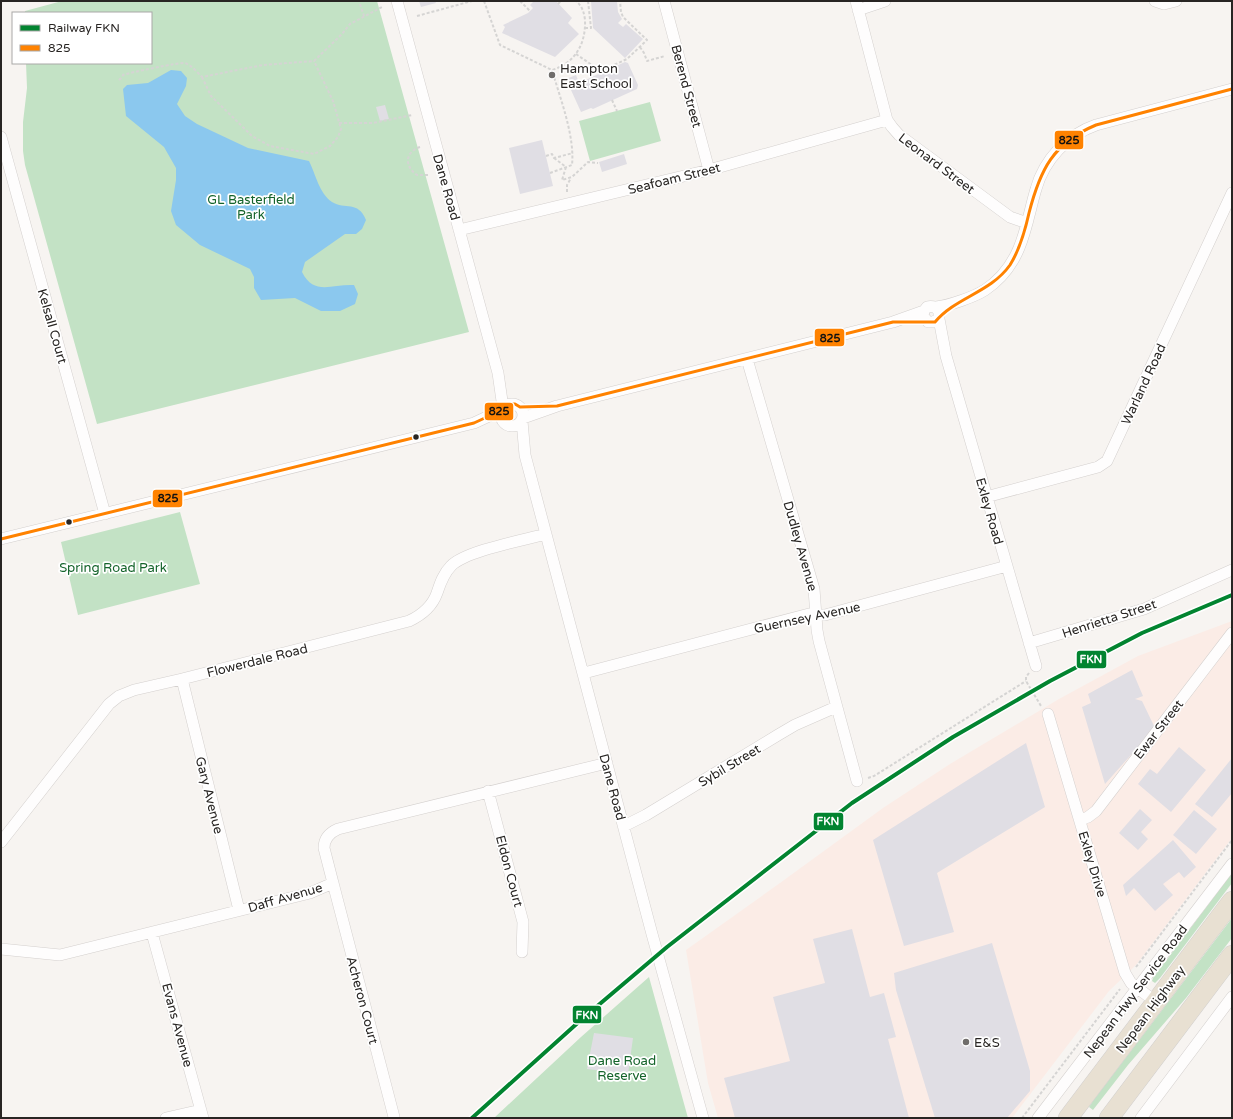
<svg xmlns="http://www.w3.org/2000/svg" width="1233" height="1119" font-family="'Varela Round',sans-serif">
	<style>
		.commercial { fill: #fbece6 }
		.green { fill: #c3e2c5 }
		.water { fill: #8bc8ee }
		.building { fill: #e0dee4 }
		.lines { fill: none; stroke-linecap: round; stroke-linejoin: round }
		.street-casing { stroke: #d4d0ce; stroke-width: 12 }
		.highway-casing { stroke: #d1cfce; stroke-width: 20 }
		.path { stroke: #d5d4d3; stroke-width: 2; stroke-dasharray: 3 2; stroke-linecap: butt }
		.street { stroke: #fefdfd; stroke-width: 11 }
		.highway { stroke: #e8e0d2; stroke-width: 19 }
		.bus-1-casing { stroke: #fff; stroke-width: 6 }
		.bus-1 { stroke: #ff8200; stroke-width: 3 }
		.rail-1-casing { stroke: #fff; stroke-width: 7 }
		.rail-1 { stroke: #028430; stroke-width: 4 }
		.poi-dot { fill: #706d6b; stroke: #fff; stroke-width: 1.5 }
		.bus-dot { fill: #282523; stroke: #fff; stroke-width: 1.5 }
		.labels { text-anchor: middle; stroke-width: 3.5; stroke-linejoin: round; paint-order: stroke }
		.poi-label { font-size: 13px; fill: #282523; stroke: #fff; text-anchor: start }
		.street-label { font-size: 13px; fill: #282523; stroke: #fff }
		.park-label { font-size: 13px; fill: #14642b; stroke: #fff }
		.line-badge { stroke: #fff; stroke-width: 1.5 }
		.badge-label { font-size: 11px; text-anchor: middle; font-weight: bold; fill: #fff }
		.pale-badge-label { font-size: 11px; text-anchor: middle; font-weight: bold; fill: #111 }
	</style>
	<rect width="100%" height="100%" fill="#f7f4f1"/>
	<path class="commercial" d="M1232 621V838L1136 965 1109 991 1012 1118H718L708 1083 686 950 780 883 883 808 950 764 1059 699 1138 656Z"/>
	<path class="green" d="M62 1H377L469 332 97 424 25 165 23 151V122L27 88 26 63H151V13H25V11Z
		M650 102 661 141 590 161 579 121Z
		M180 512 200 584 78 615 61 542Z
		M1232 873V883L1160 978 1155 983 1152 981 1153 978Z
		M1232 918V938L1186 998 1128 1065 1093 1110 1089 1107 1093 1101Z
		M649 977 688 1118H494L581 1037Z"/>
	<path class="water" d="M171 70 181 71 187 78 186 86 177 104 185 116 197 124 248 148 309 161C316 175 319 193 332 202 345 210 358 200 366 220L362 229 356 234H345L305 262 302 272C314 296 331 284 354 285L358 294 355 304 340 311H321L295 298 261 300 254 288V277L250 269 200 245 176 225 171 211 176 180V168L164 147 126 116 123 89 127 85 148 83Z"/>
	<path class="building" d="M419 1H435L436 3 421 7Z
		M534 1H556L572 18 568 23 579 34 555 57 502 33 505 27 503 25 528 13 533 8 530 5Z
		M591 1H617L618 12 622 19 618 23 623 27 626 24 643 39 625 58 593 28Z
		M625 62 628 63 638 85 637 89 593 109 591 108 581 112 566 79 576 75 579 83Z
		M385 105 389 119 380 121 376 107Z
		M542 140 553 186 520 194 509 148Z
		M624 154 627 164 602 172 599 162Z
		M1132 670 1143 696 1135 699 1142 701 1155 728 1105 784 1082 707 1091 703 1088 694Z
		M1026 743 1045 807 937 873 954 932 904 946 873 840Z
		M1179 747 1206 770 1171 812 1138 784 1150 769 1157 774Z
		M1232 758V793L1212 817 1195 804Z
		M1140 809 1152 820 1141 832 1148 839 1138 850 1119 833Z
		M1194 810 1217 829 1196 854 1173 835Z
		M1173 840 1196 867 1184 878 1179 872 1163 884 1173 895 1155 911 1134 888 1126 896 1123 885Z
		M852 929 870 997 884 993 896 1037 888 1039 909 1118H735L724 1078 790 1061 773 997 825 983 813 939Z
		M992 943 1030 1071V1091L1007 1118H935L896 990 894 973Z
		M594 1033 633 1038 628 1074 587 1069Z"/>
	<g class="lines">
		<defs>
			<path id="street" d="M397 1 498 373 503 408
				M664 1 709 170
				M856 1 887 120 892 127 899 135 1010 217 1027 223
				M1155 1 1164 4 1176 1
				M858 10 885 1
				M1 137 105 514
				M459 230 709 170 887 120
				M935 307 939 311V319L933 322H928L923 316 924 311 927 307C931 306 933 307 936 307 948 306 974 297 985 290 1000 280 1012 265 1019 248 1027 229 1030 209 1036 189 1044 160 1067 135 1096 125L1232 89
				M939 319 946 356 1036 666
				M747 359 814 589 817 630 819 641 857 781
				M501 415a11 11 0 1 1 22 0a11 11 0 1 1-22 0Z
				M523 418 557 406 893 322 924 311
				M522 421 525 455 652 934 703 1118
				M986 497 1098 467 1107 461 1232 193
				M1 539 474 423 502 410
				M1029 643 1144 609 1232 570
				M584 673 809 614 825 615 1007 566
				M182 679 239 910
				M1048 714 1125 973 1131 983 1156 1002
				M488 791 523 922 522 952
				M1080 820 1088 817 1096 811 1232 633
				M624 826 646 815 778 735 795 725 836 707
				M1 842 109 704 119 696 134 690 182 679 409 621C422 615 432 607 437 593 440 584 443 574 451 566 465 551 524 540 546 534
				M333 883 394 1117
				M152 933 203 1118
				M1 949 60 955 310 893 333 883 324 848C324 839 329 833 338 829L607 763
				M166 1118 201 1110
				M1038 1118 1232 864
				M1141 1118 1232 997"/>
			<path id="highway" d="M1068 1118 1232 901
				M1109 1118 1232 955"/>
		</defs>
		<use href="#street" class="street-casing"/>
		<use href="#highway" class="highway-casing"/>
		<path class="path" d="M484 1 500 45 552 70C575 63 586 44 585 20 584 12 582 6 576 1
			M520 1 530 11
			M360 4 364 16
			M558 4 561 1
			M417 16 472 1
			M585 28H591L588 1
			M640 47 644 53 647 61 665 56
			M576 54 602 72
			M601 71 627 59 647 40 623 17 621 12 620 1
			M202 77 211 96 252 136 270 146 314 154 330 146 338 137 341 129 333 101 314 61
			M119 80C119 80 123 76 123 75 127 73 181 62 185 63 191 65 197 72 202 77L263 65 314 61 342 34 350 24 382 7
			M612 100 617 111
			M339 123H373L412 115
			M420 147C405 152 404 166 417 175H428
			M546 156 552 154 554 158 573 153
			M554 158 566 167 562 180 572 177 588 162 598 163
			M550 173 572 165C575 136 560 98 552 70
			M567 192V185L571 178
			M1029 673 1026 677V681L1041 706
			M868 778 874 776 1026 681
			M1136 967 1232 840
			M1022 1118 1120 989"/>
		<use href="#street" class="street"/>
		<use href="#highway" class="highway"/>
		<defs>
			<path id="bus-1" d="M1 539 474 423 502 410 508 404H515L520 407 557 406 893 322H935C956 297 990 293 1010 265 1020 249 1025 231 1029 213 1040 170 1053 143 1096 125L1232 89"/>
		</defs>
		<use href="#bus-1" class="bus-1-casing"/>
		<use href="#bus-1" class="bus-1"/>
		<defs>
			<path id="rail-1" d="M472 1118 582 1019 667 947 852 803 953 737 1050 681 1142 633 1232 595"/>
		</defs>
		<use href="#rail-1" class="rail-1-casing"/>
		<use href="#rail-1" class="rail-1"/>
	</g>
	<g class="poi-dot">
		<circle cx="552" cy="75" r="4"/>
		<circle cx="966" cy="1042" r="4"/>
	</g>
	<g class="bus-dot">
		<circle cx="416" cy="437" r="3.5"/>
		<circle cx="69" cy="522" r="3.5"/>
	</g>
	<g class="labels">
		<g class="poi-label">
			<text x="560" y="73">Hampton<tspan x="560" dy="15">East School</tspan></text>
			<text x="974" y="1047">E&amp;S</text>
		</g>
		<g class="street-label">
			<text transform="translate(687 86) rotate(75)" y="5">Berend Street</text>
			<text transform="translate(937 163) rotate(37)" y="5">Leonard Street</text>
			<text transform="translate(674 178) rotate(-14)" y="5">Seafoam Street</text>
			<text transform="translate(447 187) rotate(74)" y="5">Dane Road</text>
			<text transform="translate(53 326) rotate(74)" y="5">Kelsall Court</text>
			<text transform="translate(1143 384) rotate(-65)" y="5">Warland Road</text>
			<text transform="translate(990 511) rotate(74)" y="5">Exley Road</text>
			<text transform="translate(801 546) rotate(74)" y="5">Dudley Avenue</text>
			<text transform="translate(807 617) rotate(-12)" y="5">Guernsey Avenue</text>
			<text transform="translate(1109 618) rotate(-18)" y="5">Henrietta Street</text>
			<text transform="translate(257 660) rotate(-14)" y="5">Flowerdale Road</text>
			<text transform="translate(1158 729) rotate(-52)" y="5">Ewar Street</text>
			<text transform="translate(729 765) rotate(-31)" y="5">Sybil Street</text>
			<text transform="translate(613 787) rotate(75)" y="5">Dane Road</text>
			<text transform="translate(210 795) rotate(76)" y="5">Gary Avenue</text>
			<text transform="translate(1093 864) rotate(73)" y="5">Exley Drive</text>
			<text transform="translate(510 871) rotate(75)" y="5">Eldon Court</text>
			<text transform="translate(285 897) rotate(-16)" y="5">Daff Avenue</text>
			<text transform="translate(1135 991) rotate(-53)" y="5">Nepean Hwy Service Road</text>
			<text transform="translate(363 1000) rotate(75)" y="5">Acheron Court</text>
			<text transform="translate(1150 1009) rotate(-53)" y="5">Nepean Highway</text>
			<text transform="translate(178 1025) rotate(75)" y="5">Evans Avenue</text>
		</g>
		<g class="park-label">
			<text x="251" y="204">GL Basterfield<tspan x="251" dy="15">Park</tspan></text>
			<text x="113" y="572">Spring Road Park</text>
			<text x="622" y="1065">Dane Road<tspan x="622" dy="15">Reserve</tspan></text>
		</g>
	</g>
	<g class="line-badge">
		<rect x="1054" y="130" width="30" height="20" rx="4" fill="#ff8200"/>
		<rect x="814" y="328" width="31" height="19" rx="4" fill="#ff8200"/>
		<rect x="484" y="402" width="30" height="19" rx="4" fill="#ff8200"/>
		<rect x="152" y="489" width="31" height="19" rx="4" fill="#ff8200"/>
		<rect x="1076" y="650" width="31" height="19" rx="4" fill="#028430"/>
		<rect x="813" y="812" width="31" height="19" rx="4" fill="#028430"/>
		<rect x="572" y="1005" width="30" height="19" rx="4" fill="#028430"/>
	</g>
	<g class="badge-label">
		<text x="1091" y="663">FKN</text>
		<text x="828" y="825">FKN</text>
		<text x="587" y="1019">FKN</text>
	</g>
	<g class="pale-badge-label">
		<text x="1069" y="144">825</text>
		<text x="830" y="342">825</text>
		<text x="499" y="415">825</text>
		<text x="168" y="502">825</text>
	</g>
	<rect width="1233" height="1119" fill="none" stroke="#282523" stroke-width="4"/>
	<rect x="12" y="12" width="140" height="52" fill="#ffffff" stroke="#a9a8a7"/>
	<rect x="20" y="25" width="20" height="6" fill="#028430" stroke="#a9a8a7"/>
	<text x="48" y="32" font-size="12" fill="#282523">Railway FKN</text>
	<rect x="20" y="45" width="20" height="6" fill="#ff8200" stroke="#a9a8a7"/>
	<text x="48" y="52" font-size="12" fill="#282523">825</text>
</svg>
